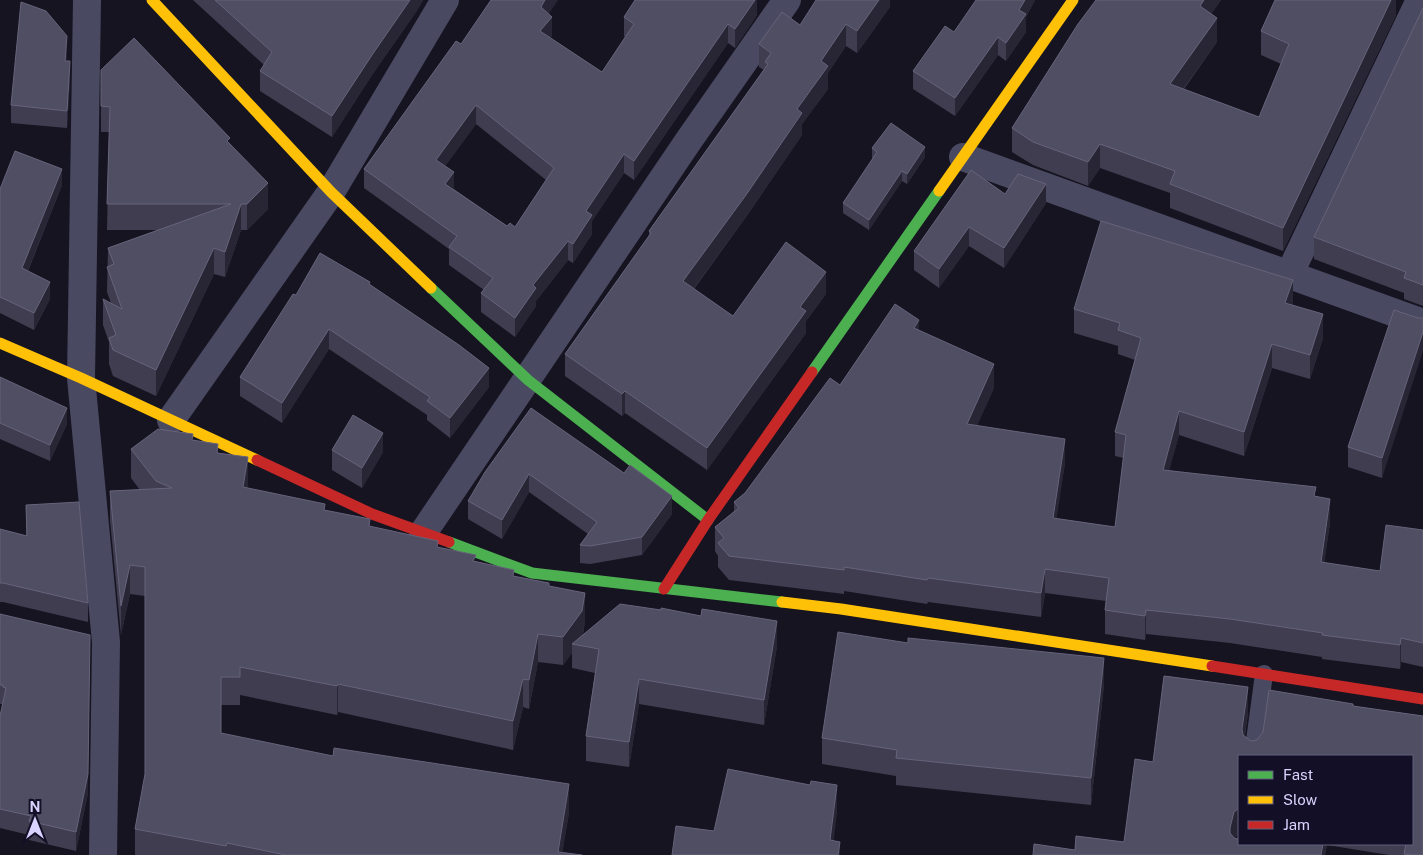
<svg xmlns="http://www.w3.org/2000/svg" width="1423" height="855" font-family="'Public Sans',sans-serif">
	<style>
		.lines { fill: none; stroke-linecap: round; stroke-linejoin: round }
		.lane { stroke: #4a4962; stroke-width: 18 }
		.street { stroke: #4a4962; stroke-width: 28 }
		.fast { stroke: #4caf50; stroke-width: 11 }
		.slow { stroke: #ffc107; stroke-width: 11 }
		.jam { stroke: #c62828; stroke-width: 11 }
		.wall { fill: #403d50; fill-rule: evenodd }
		.shaded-wall { fill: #282635 }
		.building { fill: #504e63; stroke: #66637b; fill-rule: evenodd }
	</style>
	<rect width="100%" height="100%" fill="#161421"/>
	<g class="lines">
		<path class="lane" d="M1253 756 1264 674"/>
		<path class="street" d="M87 0 81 378 106 642 103 855
			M963 157 1423 323
			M1289 275 1420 0
			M171 420 331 192 445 0
			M423 533 689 140 787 0"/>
		<path class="fast" d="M431 288 528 380 708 520
			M812 372 939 191
			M449 542 532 573 782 602"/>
		<path class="slow" d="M152 0 331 192 431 288
			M939 191 1073 0
			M0 343 81 378 257 460
			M782 602 841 609 1212 666"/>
		<path class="jam" d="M257 460 372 514 449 542
			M664 589 708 520 812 372
			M1212 666 1423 699"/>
	</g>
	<path class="wall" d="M193 0H423L416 12 372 75 332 137 260 91V71L264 65Z
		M757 0V15L735 48 728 43 634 180 624 173 592 221V234L573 263 568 260 536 301V306L515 337 481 312V293L484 290 449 265V249L364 188V169L461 44 549 14 552 36 550 38 602 72 625 37 624 36V17ZM476 124 546 180 515 227 507 226 454 189 445 166Z
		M890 0V7L857 53 846 46 828 73V89L802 124V135L746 217 694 289 733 316 826 294 806 321V333L707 470 625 413 622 416 565 376V354L649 236V231L764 70 759 67V44L800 25Z
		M976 0H1035L1026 17V32L1006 61 998 55 955 116 913 89V71L954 32Z
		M1096 0H1221L1211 14 1217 42 1184 89 1259 117 1281 64 1261 55V31L1278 1 1396 0V15L1283 251 1170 208V193L1100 168 1088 186 1033 165 1012 152V128Z
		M1423 8V306L1404 299V293L1314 259V237Z
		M67 54 66 61 70 79 67 128 11 123V105Z
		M101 70 230 144 268 209 247 230H241L225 277 214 274 156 396 113 376 109 364V342L103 325V299L111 303 107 292 108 248 158 230H107L109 132H101Z
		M872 148 925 157 907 184 902 181 869 230 843 213V203L873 159H872Z
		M62 185 28 271 50 299 34 330 0 313V189Z
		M1005 194 1046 203 1004 268 969 246 939 288 914 270V251Z
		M370 285 489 387 450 438 427 420V415L329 349 282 423 240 396V377L296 295Z
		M1293 304 1292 305 1323 338 1310 379 1272 368 1244 456 1179 435 1169 470 1316 497 1330 523 1324 563 1380 571 1423 530V667L1401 662 1400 669 1322 659V657L1230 643 1146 634 1145 640 1105 634V610L1106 601 1045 593 1041 617 928 602 927 604 844 591V594L729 580 718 567V556L715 551V527L734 511V502L745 493 840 385 919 330 994 388 977 425 1065 463 1056 519 1115 527 1124 458 1115 456V432L1135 360 1118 354V346L1074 333V309Z
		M1418 318 1382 478 1348 467V447Z
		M0 377 67 424 50 461 0 439Z
		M531 408 672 514 642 555 590 564 580 563V545L588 534 529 492 502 539 468 519V501Z
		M193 440 218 453 248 485 247 488 325 510 370 527 438 547 514 576 549 586 585 621 583 635 777 646 764 725 639 704 629 767 586 761V736L595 673 572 668V653L563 665 538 662 529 709 523 707 513 750 338 712 337 715 240 695V705H221V733L569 813 562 852 582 855H135V829L145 774V596L130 594 121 635 110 520V491L140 490 131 478V449Z
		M332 450 383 452 362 488 332 470Z
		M26 505 88 603V622L3 602H0V529L26 536Z
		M0 614 88 793 76 851 29 840V835L0 828V716L3 704H0Z
		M1164 676 1248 687V713L1245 736 1251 741 1257 740 1263 732 1269 690 1353 704V706L1423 716V855H1389L1327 845 1325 855H1033L1034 844 1075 850 1076 836 1124 842 1135 759 1153 762ZM1239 756H1412V844H1239V839L1234 838 1239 834Z
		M1104 685 1091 805 896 785V776L822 764V738Z"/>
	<path class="shaded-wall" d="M410 0H423L416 12 372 75 332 137V116L372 55Z
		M545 0H558L541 26V7Z
		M755 0H757V15L735 48V29Z
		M879 0H890V7L857 53V31Z
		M1025 0H1035L1026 17V32L1006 61V43L1019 10Z
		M1204 0H1221L1200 30V6Z
		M1391 0H1396V15L1283 251V228Z
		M552 17V36L540 50V31Z
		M1217 18V42L1170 107V84Z
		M728 24V43L634 180V161Z
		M846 24V46L828 73V89L802 124V135L746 217 683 303V281L797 109 821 61Z
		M67 36V54L65 78V61Z
		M998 37V55L955 116V98Z
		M70 61V79L67 128V111Z
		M476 105V124L436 179V160Z
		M1100 144V168L1088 186V162Z
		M925 147V157L907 184V174Z
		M624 154V173L592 221V234L573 263V244L586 211Z
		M62 169V185L22 285V268Z
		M902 171V181L869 230V220Z
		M454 172V191L445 184Z
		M268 183V209L247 230V204Z
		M1046 184V203L1004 268V248Z
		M241 204V230L225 277V252Z
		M969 227V246L939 288V269Z
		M568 241V260L536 301V306L515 337V318L533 285Z
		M214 248V274L156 396V370Z
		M826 272V294L806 321V333L707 470V448L800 307Z
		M1293 280V304L1285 327V303Z
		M50 282V299L34 330V313Z
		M1323 314V338L1310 379V355Z
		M919 320V344L914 328Z
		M329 329V349L282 423V403Z
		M1423 332V351L1382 478V458Z
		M1272 344V368L1244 456V432Z
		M994 364V388L967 448V424Z
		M489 368V387L450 438V418Z
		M625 391V413L622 416V394Z
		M67 408V424L50 461V445Z
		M1179 411V435L1163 493V470Z
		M383 433V452L362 488V468Z
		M1065 439V463L1053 542V518Z
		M248 457V485L243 516V487Z
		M529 474V492L502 539V520Z
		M672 496V514L642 555V537Z
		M1330 499V523L1321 586V562Z
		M130 565V594L121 635V606Z
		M1045 569V593L1041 617V593Z
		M585 593V621L582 639 572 644V653L563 665V637Z
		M1146 610V634L1145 640V616Z
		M777 621V646L764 725V700Z
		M538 634V662L529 709V680Z
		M90 635 88 793 76 851V832Z
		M1401 638V662L1400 669V645Z
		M1104 658V685L1091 805V778Z
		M523 679V707L513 750V721Z
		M639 679V704L629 767V742Z
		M338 684V712L337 715V686Z
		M1248 687V713L1242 755V729Z
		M569 784V813L562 855 558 852Z
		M837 785V813L832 855 830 840Z
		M1239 808V834L1234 838 1230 854V828L1234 812Z
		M840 842V855H838Z
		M1323 844H1327L1325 855H1321Z"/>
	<path class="building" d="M215 0H410L372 55 332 116 260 71 272 52Z
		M491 0H545L541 7 552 17 540 31 602 72 634 24 624 17 635 0H755L735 29 728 24 634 161 624 154 586 211 592 215 573 244 568 241 533 285 536 288 515 318 481 293 493 278 449 247 457 236 364 169 456 41 461 44ZM476 105 554 168 515 227 510 223 507 226 445 184 454 172 436 160Z
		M816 0H879L857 31 846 24 821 61 828 66 797 109 802 113 746 195 683 281 733 316 786 242 826 272 800 307 806 311 707 448 625 391 622 394 565 354 651 233 649 231 768 64 765 62 771 53 759 44 782 12 800 25Z
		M976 0H1025L1019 10 1026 14 1006 43 998 37 955 98 913 71 945 26 954 32Z
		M1096 0H1204L1200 6 1217 18 1170 84 1259 117 1289 44 1261 31 1275 0H1391L1283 228 1170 184 1175 171 1100 144 1088 162 1033 142 1012 128 1078 24Z
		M21 2 46 11 67 36 65 61H70L67 111 11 105Z
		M1423 8V285L1404 278 1406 272 1314 237Z
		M134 38 230 138 227 141 268 183 247 204H241L225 252 214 248 156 370 113 350 109 338 116 335 103 299 122 309 107 267 114 264 108 248 231 204H107L110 107 101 106V70Z
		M891 123 925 147 907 174 902 171 869 220 843 203 877 152 872 148Z
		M15 151 62 169 22 268 50 282 34 313 0 297V189Z
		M971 170 1005 194 1018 174 1046 184 1004 248 969 227 939 269 914 251Z
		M1101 221 1293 280 1285 303 1323 314 1310 355 1272 344 1244 432 1179 411 1163 470 1316 487 1314 496 1330 499 1321 562 1380 571 1386 525 1423 530V643L1401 638 1400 645 1322 635 1323 633 1230 619 1146 610 1145 616 1105 610 1109 578 1045 569 1041 593 928 578 927 580 844 567V570L729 556 718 543 724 538 715 527 739 508 734 502 745 493 830 378 840 385 895 304 919 320 914 328 994 364 967 424 1065 439 1053 518 1115 527 1126 435 1115 432 1141 338 1118 330 1120 323 1074 309Z
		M320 253 370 282 369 284 459 345 489 368 450 418 427 401 430 397 329 329 282 403 240 377 293 294 296 295Z
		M1394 310 1418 318H1423V332L1382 458 1348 447Z
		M0 377 67 408 50 445 0 423Z
		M531 408 624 473 630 465 672 496 642 537 590 546 580 545 597 522 529 474 502 520 468 501 485 472Z
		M353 415 383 433 362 468 332 450Z
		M158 429 193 434 192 440 218 444 217 453 248 457 243 487 325 504 324 510 370 519 369 526 438 541 437 547 476 555 473 561 514 570 513 576 549 583V586L585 593 582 611 563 637 538 634 529 680 523 679 513 721 338 684 337 686 240 667V677H221V733L333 756 334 748 569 784 558 852 582 855H286L227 843 226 846 135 829 145 774V567L130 565 121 606 110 491 172 488 156 481 131 449Z
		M79 502 88 603 3 583H0V529L27 536 26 505Z
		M620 604 661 610V608L701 616 702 609 777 621 764 700 639 679 629 742 586 736 599 649 572 644Z
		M0 614 90 635 88 774 76 832 29 821 31 816 0 809V716L6 688 3 687V685H0Z
		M838 632 908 643V638L1104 658 1091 778 896 758 897 750 822 738Z
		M1164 676 1248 687 1242 729 1243 735 1251 741 1257 740 1263 732 1269 690 1353 704V706L1423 716V855H1412L1404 854 1406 844H1412V756H1239V808L1234 812 1230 828V833L1234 838 1239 839V844H1323L1321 855H1033L1034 844 1075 850 1076 836 1124 842 1135 759 1153 762Z
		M728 769 810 785 811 781 837 785 830 840 840 842 838 855H672L676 826 714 831Z"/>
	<rect x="1238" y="755" width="175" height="90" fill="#130f26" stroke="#625e7d"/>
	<rect x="1248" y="771" width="25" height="8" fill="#4caf50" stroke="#625e7d"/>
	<text x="1283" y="780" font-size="15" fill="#d9d4ff">Fast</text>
	<rect x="1248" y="796" width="25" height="8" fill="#ffc107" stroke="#625e7d"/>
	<text x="1283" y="805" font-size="15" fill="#d9d4ff">Slow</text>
	<rect x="1248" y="821" width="25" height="8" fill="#c62828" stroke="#625e7d"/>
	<text x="1283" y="830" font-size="15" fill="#d9d4ff">Jam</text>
	<g transform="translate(35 820)" stroke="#130f26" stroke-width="4" paint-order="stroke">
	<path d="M0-4L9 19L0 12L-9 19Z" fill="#d9d4ff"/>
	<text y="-8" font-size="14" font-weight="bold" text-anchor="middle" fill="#d9d4ff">N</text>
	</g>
</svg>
